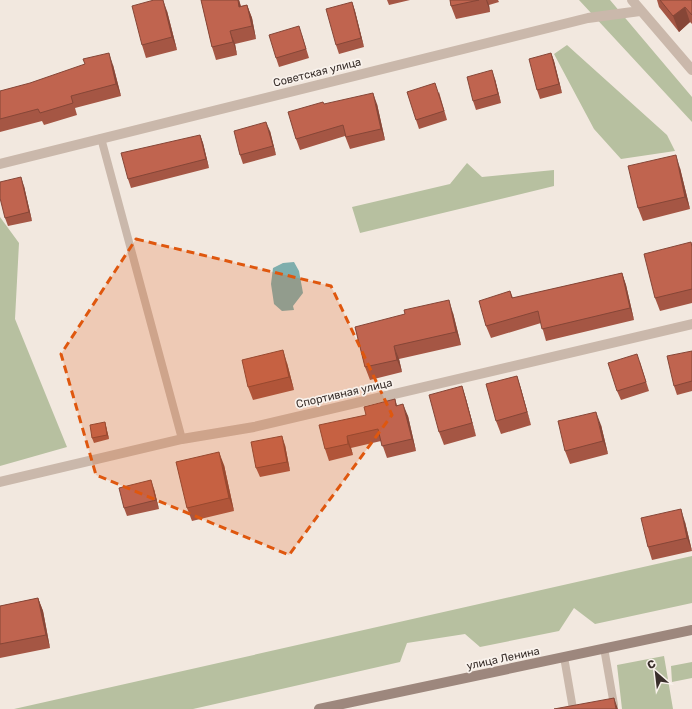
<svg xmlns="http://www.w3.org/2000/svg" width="692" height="709" font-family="Rubik,sans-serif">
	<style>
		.green { fill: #b7c0a0 }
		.water { fill: #7faead }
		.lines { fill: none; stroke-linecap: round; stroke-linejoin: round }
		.lane { stroke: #cab8ab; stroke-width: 8 }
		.street { stroke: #cab8ab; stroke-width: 10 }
		.secondary { stroke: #9d877d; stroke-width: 10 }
		.wall { fill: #a55644 }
		.shaded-wall { fill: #864637 }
		.building { fill: #c0644f; stroke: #864637 }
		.marked { fill: #df570e; fill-opacity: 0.2; stroke: #df570e; stroke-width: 3; stroke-dasharray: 8 5; stroke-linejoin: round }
		.labels { text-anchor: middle; stroke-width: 3.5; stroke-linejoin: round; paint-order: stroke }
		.street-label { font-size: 11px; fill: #382e2a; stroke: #f9f2ec }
	</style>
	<rect width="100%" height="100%" fill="#f2e8df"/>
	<path class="green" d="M579 0H610L692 97V122Z
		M567 45 667 135 675 151 621 159 594 129 554 54Z
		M467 163 482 177 554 170V186L360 233 352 207 450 184Z
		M0 217 19 243 15 319 67 447 0 466Z
		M692 556V603L595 624 574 608 559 631 480 647 465 634 407 643 400 662 193 709H14Z
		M664 656 673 709H622L617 665Z
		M692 662V678L672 682 671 666Z"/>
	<path class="water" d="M294 262 299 271 303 293 293 306 294 310 282 311 274 304 271 284 273 268 283 263Z"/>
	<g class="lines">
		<path class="lane" d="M101 138 182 439
			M604 648 614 705H610
			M564 657 573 709"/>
		<path class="street" d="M632 0 692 70
			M0 164 588 18 640 11
			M0 482 182 439 254 427 692 324"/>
		<path class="secondary" d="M319 709 692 630"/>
	</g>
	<path class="wall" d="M201 0H239L241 6 247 5 252 18 256 39 235 44 237 55 216 60 212 47Z
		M387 0H410L389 5Z
		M450 0H498L499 2 489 5 490 12 456 19 451 6Z
		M657 0H692V24L690 22 679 32 659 7Z
		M352 2 355 11 364 47 339 54 336 45Z
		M167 11 177 50 146 58 142 45Z
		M302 35 309 58 279 67 276 58Z
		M551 53 554 61 562 93 540 99 537 90Z
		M113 65 121 96 75 108 77 115 44 125 42 121 0 132V91Z
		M495 79 501 103 476 110 473 101Z
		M439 92 447 120 419 129 416 120Z
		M324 104H377L385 140 350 149 345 136 300 150 296 139Z
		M270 131 276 155 243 164 240 155Z
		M200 135 203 143 209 168 131 188 128 179Z
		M680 168 690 209 643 221 638 208Z
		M24 186 32 221 8 226 5 218Z
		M691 242 692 246V303L660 311 655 298Z
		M622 273 626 285 634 320 546 341 541 323 491 338 486 326 510 291 513 298Z
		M453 313 461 345 399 359 402 372 370 380 365 367 355 327Z
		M692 351V391L677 395 674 386Z
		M640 362 649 391 621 400 617 391Z
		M287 363 294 390 253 400 248 387Z
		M517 376 521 389 531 425 501 434 496 421Z
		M462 386 466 399 476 436 444 445 439 432Z
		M395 399 397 405 408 416 416 451 387 458 381 441 351 448 353 455 329 461 325 449 366 415Z
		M105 422 106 426 109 439 94 443 92 438Z
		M601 425 608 454 570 464 565 451Z
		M285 445 290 471 260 477 256 468Z
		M224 465 234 511 192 521 187 508Z
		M154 489 159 509 127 516 124 508Z
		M685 522 692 551 652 560 648 547Z
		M38 598 43 611 50 648 0 658V606Z"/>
	<path class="shaded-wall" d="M163 0 167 11 177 50 172 37Z
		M238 0H239L244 20 239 7Z
		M486 0H487L489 5 490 12Z
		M352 2 355 11 364 47 361 38Z
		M247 5 252 18 256 39 252 26Z
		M685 7 690 22 679 32 673 16Z
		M230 31 235 44 237 55 233 42Z
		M109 53 113 65 121 96 116 84Z
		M551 53 554 61 562 93 559 84Z
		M492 70 495 79 501 103 498 94Z
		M373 93 377 104 385 140 381 129Z
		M266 122 270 131 276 155 273 146Z
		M200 135 203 143 209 168 206 159Z
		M676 155 680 168 690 209 685 197Z
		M21 177 24 186 32 221 29 212Z
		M622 273 626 285 634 320 630 308Z
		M449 300 453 313 461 345 456 332Z
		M394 346 399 359 402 372 397 360Z
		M283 350 287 363 294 390 289 377Z
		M517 376 521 389 531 425 527 412Z
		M462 386 466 399 476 436 472 423Z
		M403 404 408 416 416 451 412 439Z
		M596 412 601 425 608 454 603 441Z
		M105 422 106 426 109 439 107 435Z
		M282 436 285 445 290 471 287 462Z
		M347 436 351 448 353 455 348 444Z
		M219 452 224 465 234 511 229 498Z
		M151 480 154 489 159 509 156 500Z
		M681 509 685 522 692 551 687 538Z
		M38 598 43 611 50 648 46 635Z
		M614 698 618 709H616Z"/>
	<path class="building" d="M154 0H163L172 37 142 45 132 6Z
		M201 0H238L239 7 247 5 252 26 230 31 233 42 212 47Z
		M450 0H479L451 6Z
		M660 0H692V15L685 7 673 16Z
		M352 2 361 38 336 45 326 9Z
		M299 26 306 49 276 58 269 35Z
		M109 53 116 84 71 96 73 103 40 113 38 109 0 119V91L30 83 85 64 83 59Z
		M551 53 559 84 537 90 529 59Z
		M492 70 498 94 473 101 467 77Z
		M435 83 444 111 416 120 407 92Z
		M373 93 381 129 346 137 343 125 296 139 288 112 323 102 324 104Z
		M266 122 273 146 240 155 234 131Z
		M200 135 206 159 128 179 121 153Z
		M676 155 685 197 638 208 628 166Z
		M21 177 29 212 5 218 0 198V182Z
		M691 242 692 247V289L655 298 644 254Z
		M622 273 630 308 542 329 538 311 486 326 479 301 510 291 512 298Z
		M449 300 456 332 394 346 397 360 365 367 355 327 405 314 404 310Z
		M283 350 289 377 248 387 242 360Z
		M692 351V381L674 386 667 356Z
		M637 354 646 382 617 391 608 363Z
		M517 376 527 412 496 421 486 384Z
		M462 386 472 423 439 432 429 395Z
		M395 399 396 406 403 404 412 439 382 446 378 429 347 436 348 444 325 449 319 425 366 415 364 407Z
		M596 412 603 441 565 451 558 421Z
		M105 422 107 435 92 438 90 425Z
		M282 436 287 462 256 468 251 442Z
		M219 452 229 498 187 508 176 462Z
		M151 480 156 500 124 508 119 488Z
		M681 509 687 538 648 547 641 518Z
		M38 598 46 635 0 644V606Z
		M614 698 616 709H554Z"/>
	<path class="marked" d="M136 239 331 286 392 415 289 555 96 475 61 354Z"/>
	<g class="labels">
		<g class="street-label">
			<text transform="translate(317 72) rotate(-14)" y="4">Советская улица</text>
			<text transform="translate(344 393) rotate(-13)" y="4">Спортивная улица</text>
			<text transform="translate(503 658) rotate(-12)" y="4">улица Ленина</text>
		</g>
	</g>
	<g transform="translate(656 673) rotate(332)" stroke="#f9f2ec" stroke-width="3" paint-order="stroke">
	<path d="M0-3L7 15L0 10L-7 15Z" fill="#382e2a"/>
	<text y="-6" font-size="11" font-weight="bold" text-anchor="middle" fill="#382e2a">С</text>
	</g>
</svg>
